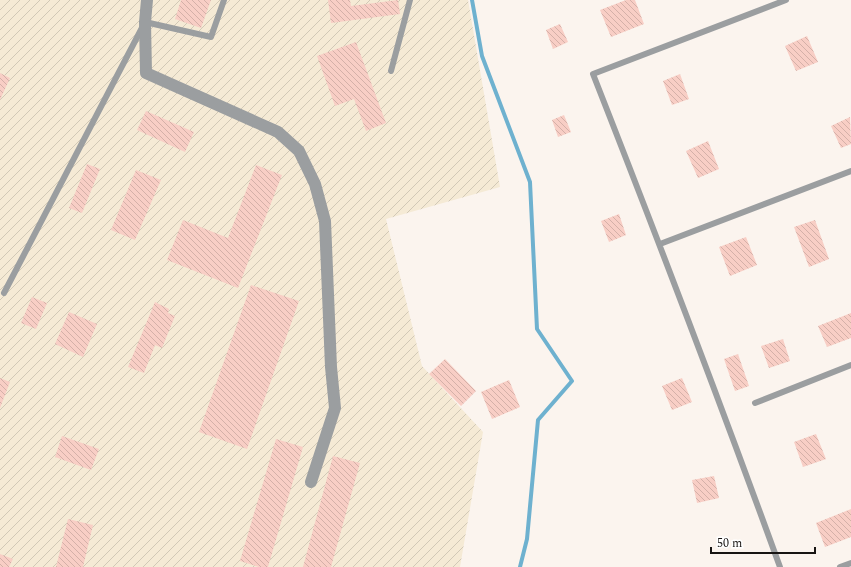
<svg xmlns="http://www.w3.org/2000/svg" width="851" height="567" font-family="Spectral,serif">
	<style>
		.industrial { fill: url(#industrial-furrows) }
		.lines { fill: none; stroke-linecap: round; stroke-linejoin: round }
		.stream { stroke: #6eb1cf; stroke-width: 4 }
		.building { fill: url(#building-back-hatch) }
		.lane { stroke: #9b9ea0; stroke-width: 6 }
		.street { stroke: #9b9ea0; stroke-width: 12 }
	</style>
	<defs>
		<pattern id="industrial-furrows" width="10" height="10" patternUnits="userSpaceOnUse"><rect width="10" height="10" fill="#f5ead5"/><path d="M-1 1l2-2M0 10L10 0M9 11l2-2" fill="none" stroke="#d1c8b6"/></pattern>
		<pattern id="building-back-hatch" width="6" height="6" patternUnits="userSpaceOnUse"><rect width="6" height="6" fill="#f8cec5"/><path d="M-1 5l2 2M0 0l6 6M5-1l2 2" fill="none" stroke="#d4b0a8"/></pattern>
	</defs>
	<rect width="100%" height="100%" fill="#fbf4ee"/>
	<path class="industrial" d="M0 0H468L500 187 386 219 422 366 483 432 460 567H0Z"/>
	<g class="lines">
		<path class="stream" d="M472 0 482 56 530 182 537 329 572 381 538 420 527 539 520 567"/>
	</g>
	<path class="building" d="M181 0H211L201 28 175 19Z
		M328 0H350L351 6 398 0 400 14 331 23Z
		M626 0H635L644 24 611 37 600 10Z
		M560 24 568 42 553 49 546 30Z
		M807 36 818 62 796 71 785 46Z
		M356 42 386 123 366 131 354 99 335 106 317 56Z
		M0 73 10 78 0 100Z
		M680 74 689 99 672 105 663 81Z
		M146 111 194 132 185 152 137 130Z
		M564 115 571 132 558 137 552 120Z
		M850 117 851 144 841 148 831 126Z
		M708 141 719 169 698 178 686 151Z
		M87 164 100 169 82 213 69 208Z
		M256 165 282 175 238 288 167 260 183 220 228 238Z
		M136 170 161 180 135 240 111 230Z
		M619 214 626 235 609 242 601 221Z
		M815 220 829 259 809 267 794 227Z
		M746 237 757 265 730 276 719 247Z
		M251 285 299 301 247 449 199 432Z
		M32 297 47 303 36 329 21 323Z
		M155 302 169 309 168 313 175 316 162 348 155 345 144 373 128 367Z
		M69 312 97 324 83 357 55 344Z
		M851 313V338L827 347 818 326Z
		M783 339 790 361 769 368 761 346Z
		M738 354 749 386 735 391 724 359Z
		M445 359 476 391 461 406 429 374Z
		M0 378 10 382 0 408Z
		M682 378 692 402 672 410 662 386Z
		M509 380 520 407 492 419 481 392Z
		M816 434 826 459 803 467 794 442Z
		M62 436 99 449 91 470 55 457Z
		M276 439 303 447 268 567H259L240 561Z
		M333 456 360 463 331 567H303Z
		M714 476 719 498 697 503 692 480Z
		M851 509V537L825 547 816 523Z
		M68 519 93 525 83 567H56Z
		M0 554 13 559 9 567H0Z"/>
	<g class="lines">
		<path class="lane" d="M391 71 410 0
			M660 244 851 171
			M4 293 145 22 211 37 224 0
			M755 403 851 365
			M780 567C720 402 657 237 593 74L786 0
			M840 567 851 563"/>
		<path class="street" d="M147 0 145 22 146 73 278 132 299 151 315 184 325 221 331 367 335 408 311 482"/>
	</g>
	<path d="M711 547v6h104v-6" fill="none" stroke="#171412" stroke-width="2"/>
	<text x="717" y="547" font-size="12" fill="#171412" stroke="#ffffff" stroke-width="3" paint-order="stroke">50 m</text>
</svg>
